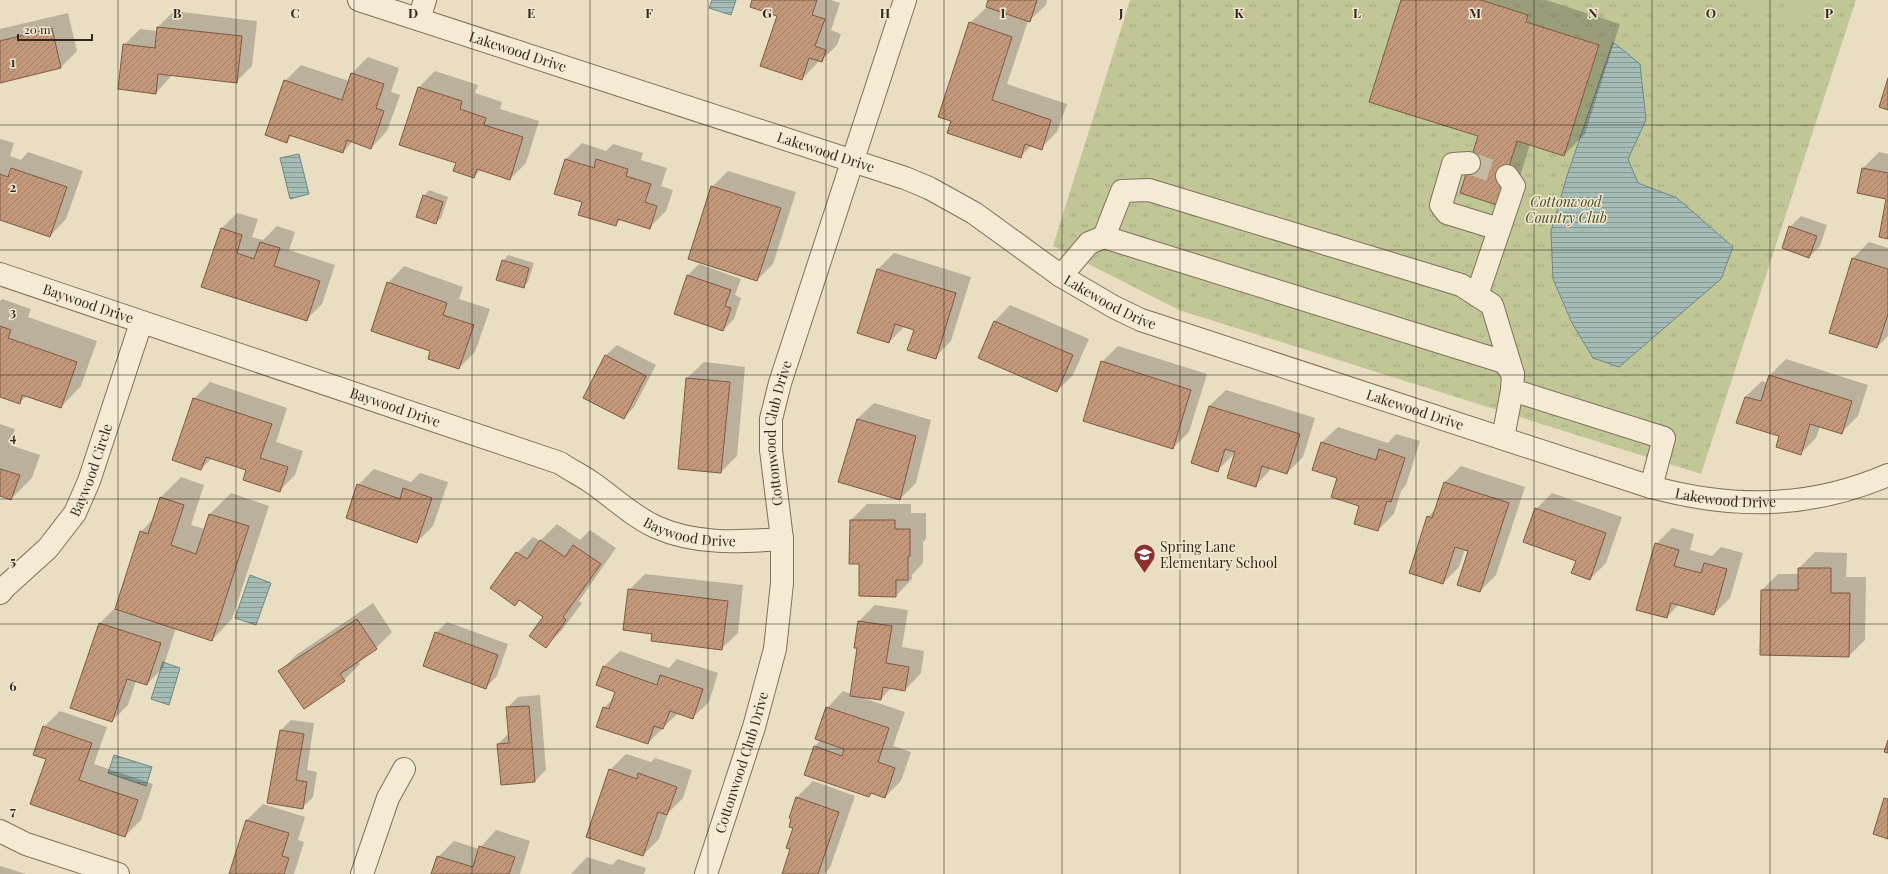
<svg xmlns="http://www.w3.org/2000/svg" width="1888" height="874" font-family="'Playfair Display',serif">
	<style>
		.grass { fill: url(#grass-tufts) }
		.garden { fill: #c1c697 }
		.water { fill: url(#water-rules); stroke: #6c8982 }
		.shadow { fill: #0003 }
		.building { fill: url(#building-hatch); stroke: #7e5a43 }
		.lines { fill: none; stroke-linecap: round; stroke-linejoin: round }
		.minor-tunnel { stroke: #c4b9a1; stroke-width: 22; stroke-dasharray: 22 11; stroke-linecap: butt }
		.minor-casing { stroke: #816f5b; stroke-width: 24 }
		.minor { stroke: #f5ebd4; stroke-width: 22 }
		.grid { fill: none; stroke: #32281e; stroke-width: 1; stroke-opacity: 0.55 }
		.labels { text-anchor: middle; stroke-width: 3; stroke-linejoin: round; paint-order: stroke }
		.street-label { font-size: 14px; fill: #32281e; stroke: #f2e8d0 }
		.park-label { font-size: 14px; font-style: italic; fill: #434d26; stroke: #f2e8d0 }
		.poi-label { font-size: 14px; fill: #32281e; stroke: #f2e8d0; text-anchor: start }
		.grid-label { font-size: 13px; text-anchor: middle; font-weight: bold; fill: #32281e; stroke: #f2e8d0; stroke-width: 3; stroke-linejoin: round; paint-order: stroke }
	</style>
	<defs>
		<pattern id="grass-tufts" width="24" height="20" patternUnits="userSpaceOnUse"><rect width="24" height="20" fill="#c1c697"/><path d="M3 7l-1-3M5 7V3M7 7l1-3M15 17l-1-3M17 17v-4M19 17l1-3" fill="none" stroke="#a6aa82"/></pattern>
		<pattern id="water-rules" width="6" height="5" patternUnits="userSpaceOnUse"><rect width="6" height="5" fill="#a4bcb5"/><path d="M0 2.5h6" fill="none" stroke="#869993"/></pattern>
		<pattern id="building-hatch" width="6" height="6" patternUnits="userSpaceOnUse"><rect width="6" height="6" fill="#c4997b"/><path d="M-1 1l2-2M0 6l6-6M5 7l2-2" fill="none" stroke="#a07d64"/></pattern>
	</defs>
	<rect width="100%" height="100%" fill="#e9ddc2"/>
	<path class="grass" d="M1130 0H1856L1701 474 1179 310 1053 246Z"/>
	<path class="garden" d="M1756 0H1781L1776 14 1754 7Z
		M1791 0H1816L1808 24 1786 16Z"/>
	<path class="water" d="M712 0H736L731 15 709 8Z
		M1613 42 1640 64 1646 120 1628 159 1638 183 1677 198 1733 247 1721 279 1619 367 1593 358 1572 323 1553 279 1551 231 1567 176Z
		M299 154 309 194 290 199 280 158Z
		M250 575 271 583 256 625 235 618Z
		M163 662 180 668 169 705 151 699Z
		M114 755 152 767 146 786 108 773Z"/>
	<path class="shadow" d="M753 0H831L840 3 831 30 841 34 837 45 821 61H819L802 79 778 15Z
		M990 0H1047L1046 5 1029 21H1028L1007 84 1067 104 1057 132 1041 148 1032 145 1021 156 952 120 970 23 987 7Z
		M1402 0H1546L1620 24 1585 134 1564 155 1530 144 1518 183 1479 136Z
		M174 11 257 21 252 66 236 82 172 75 156 93 124 45 140 29 158 31V27Z
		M68 13 77 51 61 67 0 82V29Z
		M368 57 399 68 391 92 400 95 387 131 371 148 353 141 343 152 293 135 286 142 285 81 301 65 349 81 352 73Z
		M435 71 478 85 475 93 502 102 500 109 539 121 526 163 510 179 481 169 474 177 457 162 401 145 419 87Z
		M0 139 14 143 10 156 21 160 28 152 83 171 66 219 50 236 0 219Z
		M582 143 606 151 613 144 643 153 641 160 667 168 661 186 673 190 666 211 650 227 622 219 615 225 583 202 555 193 566 159Z
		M1879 152 1888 154V238V198L1858 192 1863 168Z
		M728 171 796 192 773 264 757 280 712 187Z
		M429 190 448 197 441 218 435 223 424 196Z
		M237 213 258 219 252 237 263 240 277 226 295 232 289 250 335 265 322 304 306 320 203 286 221 229Z
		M1801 216 1827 225 1820 246 1809 257 1790 227Z
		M1869 242 1888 248V336L1877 347 1853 258Z
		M894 253 971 277 951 341 935 357 915 329 905 326 889 342 878 269Z
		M508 255 534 263 528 282 523 287 503 261Z
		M699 264 741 279 735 295 741 298 734 319 723 330 675 313 688 275Z
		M404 266 463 287 459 299 490 309 475 352 459 368 432 350 388 283Z
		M2 299 31 309 28 317 97 341 81 386 61 407 27 396 19 403 0 396V301Z
		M1010 305 1089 339 1073 375 1057 391 994 322Z
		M617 345 656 365 634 407 624 418 584 398 606 355Z
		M1118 346 1207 374 1189 432 1173 448 1102 362Z
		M1786 359 1868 385 1858 416 1842 432 1820 426 1816 438 1800 454 1745 397 1762 381 1767 383 1770 375Z
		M704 362 745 367 737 456 721 472 687 378Z
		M210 382 287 408 276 442 303 451 295 475 279 491 248 469 212 458 201 469 194 399Z
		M1226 390 1315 418 1303 457 1287 473 1272 468 1255 486 1237 451 1218 470 1192 462 1209 406Z
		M874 403 931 420 916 483 900 499 857 419Z
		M0 424 15 429 10 445 40 455 32 478 11 499 0 495Z
		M1338 427 1388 443 1396 434 1420 441 1406 485 1401 491 1394 514 1378 530 1338 477 1321 443Z
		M1461 466 1525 487 1496 575 1480 591 1469 551 1465 549 1459 567 1443 583 1428 517 1436 508 1445 482Z
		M374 469 411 482 420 473 448 482 433 526 417 542 358 485Z
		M181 477 204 485 191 525 205 529 210 514 231 493 269 506 232 619 212 640 176 628 163 668 147 684 136 681 128 705 112 721 72 708 100 623 116 607 141 532 153 519 160 498Z
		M1552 493 1622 517 1606 563 1590 579 1536 509Z
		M867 504H911V513H926V539L923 542V563L912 575V579L896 596 851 520Z
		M557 524 580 540 590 530 616 548 579 601 582 603 562 630 546 646 544 617 520 599 515 605 517 553 533 537 540 541Z
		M1672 528 1694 534 1690 550 1712 556 1721 547 1743 553 1730 598 1714 614 1679 604 1667 617 1656 544Z
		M1815 552 1847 553 1846 577H1866L1865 640 1849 656 1762 590 1778 574H1799V568Z
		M645 574 743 585 738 633 721 649 654 633 629 590Z
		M373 603 392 632 376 648 358 661 360 664 344 680 280 672 296 655Z
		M875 605 908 610 902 647 924 651 921 673 905 690 892 687 881 699 860 697 905 712 893 746 911 752 901 781 885 797 872 793 869 796 815 746 821 740 827 708 843 691 851 694 858 648 859 621Z
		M447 622 508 644 497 676 486 687 436 633Z
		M620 651 669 668 677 659 718 673 709 702 692 718 678 713 648 743 604 708 615 697 617 691 603 667Z
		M540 695 546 770 535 781 498 744 509 733 507 708 518 697Z
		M60 711 107 727 94 764 153 784 141 820 125 836 47 758 44 727Z
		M291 720 314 723 307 770 317 772 313 797 302 808 281 730Z
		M626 754 651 762 655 758 692 770 683 798 668 813 659 839 643 855 610 770Z
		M813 781 855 796 830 868 824 874H783L792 849 794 827 793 818H790L797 797Z
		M263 804 305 817 298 840 304 842 294 874H230L247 820Z
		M496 830 530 841 520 874H432L438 857 454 841 479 849Z
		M587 857 612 865 618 859 646 868 644 874H571Z
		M0 866 26 874H0Z"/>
	<path class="building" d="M752 0H817L812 15 825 19 815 46 826 50 822 62 809 58 802 80 760 66 777 16 750 7Z
		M988 0H1037L1030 22 986 7Z
		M1401 0H1481L1528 15 1526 22 1599 45 1564 156 1517 141 1497 205 1460 193 1478 136 1369 102Z
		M969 22 1012 37 992 100 1051 120 1042 150 1025 144 1021 158 947 133 951 121 938 117Z
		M157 27 242 36 237 83 158 74 156 94 118 89 123 44 155 48Z
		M52 28 61 68 0 83V41Z
		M351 73 384 84 376 108 384 111 371 149 347 140 343 153 289 135 287 143 265 135 284 80 342 100Z
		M1888 78V110L1879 107Z
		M418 87 462 101 460 109 486 118 484 125 523 137 510 180 477 169 474 178 453 171 456 163 399 145Z
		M565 159 594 168 596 159 628 169 626 176 651 184 645 202 657 206 650 229 618 219 616 226 578 215 582 202 554 194Z
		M11 168 67 187 50 237 0 220V174L8 177Z
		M1862 168 1888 173V239L1879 237 1886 199 1857 193Z
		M711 186 781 208 757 281 688 259Z
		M423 195 443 202 436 224 416 217Z
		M1789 226 1817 236 1809 258 1782 248Z
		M221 228 242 235 237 253 254 259 260 242 280 248 274 266 320 281 307 321 201 287Z
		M1852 258 1888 269V314L1877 348 1829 333Z
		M502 260 529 268 524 288 496 280Z
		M877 269 956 293 936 359 907 350 914 330 895 324 889 343 857 333Z
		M687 275 731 290 725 306 731 308 723 331 674 314Z
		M387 282 447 303 443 315 474 325 459 369 428 359 430 351 371 331Z
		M994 321 1073 355 1057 392 978 358Z
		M0 326 11 330 8 338 77 362 61 408 22 395 20 404 0 397Z
		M605 355 646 376 624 419 583 398Z
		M1101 361 1191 390 1173 449 1083 421Z
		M1769 375 1852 401 1842 434 1810 424 1801 455 1776 447 1779 436 1736 423 1745 397 1761 401Z
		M686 378 730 382 721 473 678 469Z
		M193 398 272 424 260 458 288 467 280 492 243 480 246 470 206 457 201 470 172 460Z
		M1209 406 1300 434 1287 474 1262 466 1256 487 1227 478 1235 452 1225 449 1218 472 1191 463Z
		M857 419 916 436 900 500 838 482Z
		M1321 442 1376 460 1379 449 1405 458 1391 502 1387 501 1378 531 1354 524 1359 506 1331 497 1337 478 1312 470Z
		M0 469 20 475 11 500 0 496Z
		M1444 482 1509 503 1480 592 1457 585 1468 551 1455 547 1443 584 1409 573 1427 516 1432 518Z
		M357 484 400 499 403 488 432 498 417 543 346 518Z
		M160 497 184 505 171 545 196 554 209 514 249 526 212 641 115 609 140 531 148 534Z
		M1535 508 1606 533 1590 580 1571 573 1576 561 1523 542Z
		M850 520H895V529H910V556L908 557V580H896V597L859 596V564H849Z
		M540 540 565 557 573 545 601 564 563 617 566 620 546 648 529 636 543 617 519 600 515 606 490 588 516 552 527 559Z
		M1655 543 1679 550 1674 566 1701 573 1704 563 1727 569 1714 615 1671 603 1667 618 1636 610Z
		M1798 568H1831V593H1850L1849 657 1760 655 1761 590H1798Z
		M628 589 728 601 722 650 651 641 652 634 623 630Z
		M357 619 377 649 340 674 345 681 304 709 278 671Z
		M858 621 892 626 886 663 909 667 905 691 883 687 881 700 850 696 857 648H854Z
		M99 623 161 643 147 685 127 679 112 722 70 708Z
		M435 632 498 655 486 689 423 666Z
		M603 666 657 685 660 675 703 689 693 719 670 711 663 729 654 726 648 744 596 727 603 707 609 709 615 692 596 685Z
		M529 706 535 782 501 785 497 744 509 743 506 707Z
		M826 707 889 728 878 762 895 768 885 798 871 793 869 797 804 775 814 746 842 756 844 749 815 739Z
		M43 726 92 743 79 780 138 800 125 837 30 804 46 759 33 755Z
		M280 730 304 734 296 780 307 782 303 809 267 803Z
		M1888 740V753L1884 752Z
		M609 769 637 779 638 773 677 787 667 815 658 812 643 856 586 837Z
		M796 797 839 812 818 874H782L790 849 786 848 793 828 789 827 791 819 789 818Z
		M1884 798 1888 799V839L1873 834Z
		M246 820 289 833 282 856 289 858 284 874H229Z
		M479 846 515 857 509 874H431L437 856 473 867Z"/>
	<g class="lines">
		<path class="minor-tunnel" d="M1469 163 1507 176"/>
		<defs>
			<g id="minor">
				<path id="s1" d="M359 0 905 178 929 188 974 213 1061 276 1114 307 1141 320 1651 487C1733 509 1809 509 1888 475"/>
				<path d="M419 19 425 0"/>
				<path d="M1469 163 1453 164 1441 205 1447 213 1499 229"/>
				<path d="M1104 237 1122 191 1149 190 1461 285 1492 305 1513 374 1512 390 1503 438"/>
				<path id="s2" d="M0 274 560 463C570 470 581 475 591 482 613 497 632 516 656 527 696 545 739 542 782 539"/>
				<path d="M1061 276 1089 243 1104 237 1504 362 1513 374"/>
				<path d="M1477 295 1514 186 1507 176"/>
				<path d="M1512 390 1664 438 1651 487"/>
				<path id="s3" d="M0 593 5 587 48 548 75 513 89 481 141 323"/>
				<path d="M0 831 26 844 118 874"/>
				<path d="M362 874 388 798 404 769"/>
				<path id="s4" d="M706 874 754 727 775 649 782 583V539L771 450V419L780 383 905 0"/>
			</g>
		</defs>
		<use href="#minor" class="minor-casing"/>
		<use href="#minor" class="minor"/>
	</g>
	<path class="grid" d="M118 0V874M236 0V874M354 0V874M472 0V874M590 0V874M708 0V874M826 0V874M944 0V874M1062 0V874M1180 0V874M1298 0V874M1416 0V874M1534 0V874M1652 0V874M1770 0V874M0 125H1888M0 250H1888M0 375H1888M0 499H1888M0 624H1888M0 749H1888"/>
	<defs>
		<symbol id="school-pin" viewBox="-11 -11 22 30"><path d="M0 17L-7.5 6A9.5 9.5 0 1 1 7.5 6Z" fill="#8b3031" stroke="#f2e8d0"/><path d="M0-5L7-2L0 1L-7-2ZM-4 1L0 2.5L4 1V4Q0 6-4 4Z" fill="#fff"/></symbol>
	</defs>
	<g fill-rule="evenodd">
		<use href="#school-pin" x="1132" y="542" width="25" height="34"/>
	</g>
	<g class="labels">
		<g class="street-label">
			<text dy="5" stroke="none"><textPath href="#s1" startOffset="167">Lakewood Drive</textPath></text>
			<text dy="5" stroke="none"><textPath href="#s1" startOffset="491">Lakewood Drive</textPath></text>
			<text dy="5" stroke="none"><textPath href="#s1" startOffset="815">Lakewood Drive</textPath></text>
			<text dy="5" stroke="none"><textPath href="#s2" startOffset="93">Baywood Drive</textPath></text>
			<text dy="5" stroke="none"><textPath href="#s2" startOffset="417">Baywood Drive</textPath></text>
			<text dy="5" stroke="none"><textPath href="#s1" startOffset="1139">Lakewood Drive</textPath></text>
			<text dy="5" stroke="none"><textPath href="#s4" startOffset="453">Cottonwood Club Drive</textPath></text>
			<text dy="5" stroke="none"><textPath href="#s3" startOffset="156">Baywood Circle</textPath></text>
			<text dy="5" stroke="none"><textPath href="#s1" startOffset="1463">Lakewood Drive</textPath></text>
			<text dy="5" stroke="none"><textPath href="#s2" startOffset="741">Baywood Drive</textPath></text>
			<text dy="5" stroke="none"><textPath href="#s4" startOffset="117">Cottonwood Club Drive</textPath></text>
		</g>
		<g class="park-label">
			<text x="1566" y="207">Cottonwood<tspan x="1566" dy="16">Country Club</tspan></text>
		</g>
		<g class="poi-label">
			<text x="1160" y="552">Spring Lane<tspan x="1160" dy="16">Elementary School</tspan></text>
		</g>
	</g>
	<g class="grid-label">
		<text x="177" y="18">B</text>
		<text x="295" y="18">C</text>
		<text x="413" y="18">D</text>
		<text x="531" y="18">E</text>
		<text x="649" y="18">F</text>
		<text x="767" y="18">G</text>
		<text x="885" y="18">H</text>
		<text x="1003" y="18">I</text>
		<text x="1121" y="18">J</text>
		<text x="1239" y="18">K</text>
		<text x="1357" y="18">L</text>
		<text x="1475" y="18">M</text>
		<text x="1593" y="18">N</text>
		<text x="1711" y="18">O</text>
		<text x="1829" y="18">P</text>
		<text x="13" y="67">1</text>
		<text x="13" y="192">2</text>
		<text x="13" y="317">3</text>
		<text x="13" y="442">4</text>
		<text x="13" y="566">5</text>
		<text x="13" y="691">6</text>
		<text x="13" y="816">7</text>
	</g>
	<path d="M18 34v6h74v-6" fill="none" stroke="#32281e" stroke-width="2"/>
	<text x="24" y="34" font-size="12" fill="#32281e" stroke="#f2e8d0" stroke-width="3" paint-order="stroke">20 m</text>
</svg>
